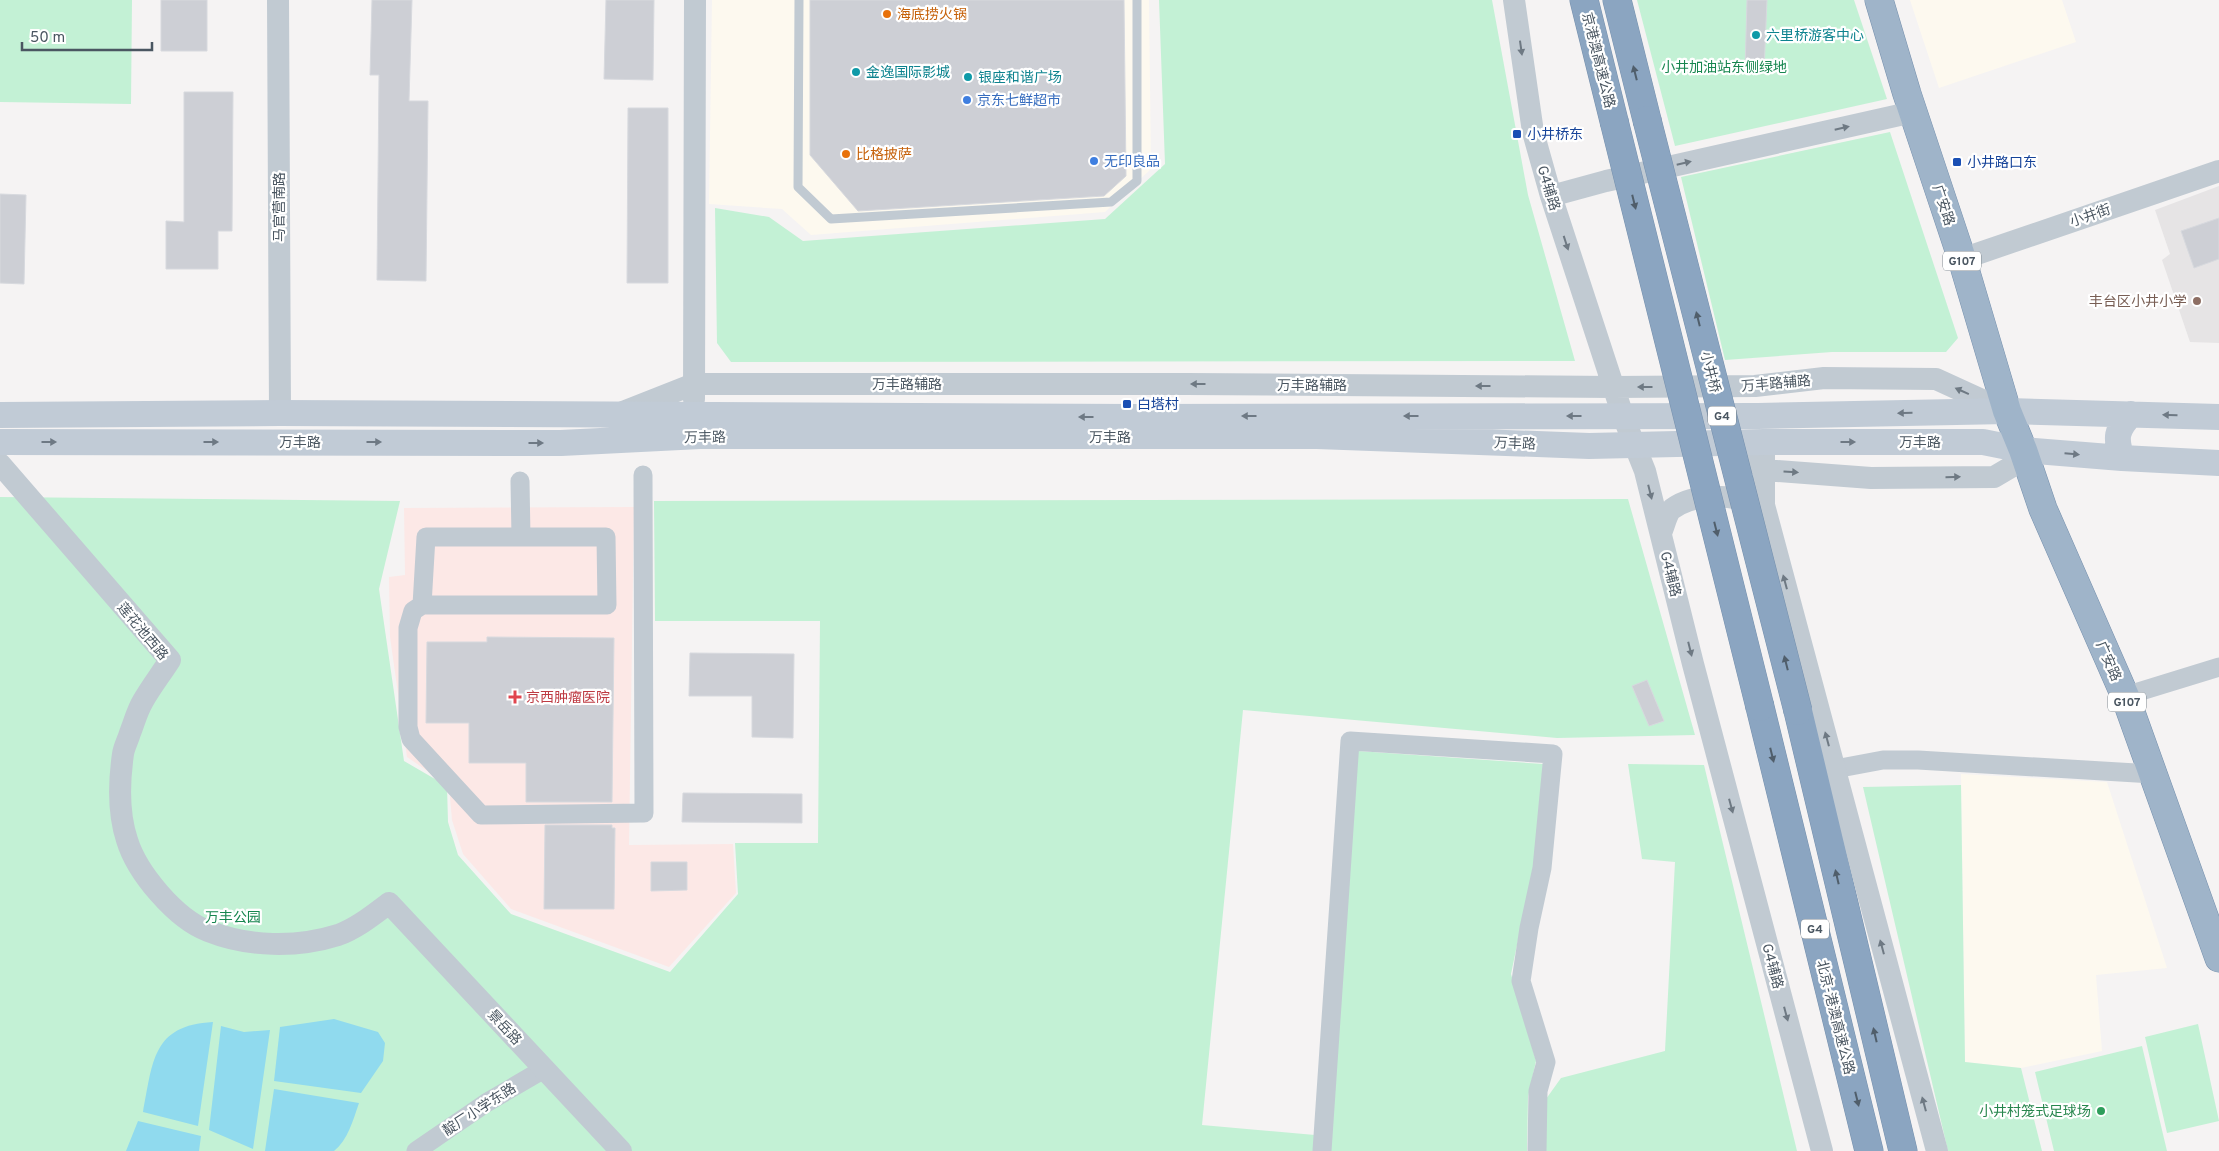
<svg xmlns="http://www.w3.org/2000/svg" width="2219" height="1151" font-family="Overpass,'Noto Sans SC',sans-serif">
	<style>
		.commercial { fill: #fdf9ef }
		.education { fill: #e6e4e5 }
		.medical { fill: #fce8e6 }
		.green { fill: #c3f1d5 }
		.water { fill: #90daee }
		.building { fill: #cdcfd5; stroke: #d7d9de }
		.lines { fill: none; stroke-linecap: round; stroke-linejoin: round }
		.trunk-casing { stroke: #7690ad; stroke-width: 29 }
		.motorway-casing { stroke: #7690ad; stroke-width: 29 }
		.service { stroke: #c1cad2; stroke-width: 9 }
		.minor { stroke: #c1cad2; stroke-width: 19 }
		.tertiary { stroke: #c1cad2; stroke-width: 22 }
		.secondary { stroke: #c1cbd6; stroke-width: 26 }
		.trunk { stroke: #9fb4c9; stroke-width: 28 }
		.motorway { stroke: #8ba5c1; stroke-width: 28 }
		.motorway-bridge-casing { stroke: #7690ad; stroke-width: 29; stroke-linecap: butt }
		.motorway-bridge { stroke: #8ba5c1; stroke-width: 28 }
		.oneway { fill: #6e7983 }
		.oneway2 { fill: #505e6b }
		.oneway3 { fill: #6e7984 }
		.food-dot { fill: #e8710a; stroke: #fff; stroke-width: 2 }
		.culture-dot { fill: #0f9aa8; stroke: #fff; stroke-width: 2 }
		.shop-dot { fill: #3f7fe0; stroke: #fff; stroke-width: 2 }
		.transit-dot { fill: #1a4fb4; stroke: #fff; stroke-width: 2 }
		.education-dot { fill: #8d6e63; stroke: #fff; stroke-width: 2 }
		.health-dot { fill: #e0444e; stroke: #fff; stroke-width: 2 }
		.leisure-dot { fill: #2e9e5b; stroke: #fff; stroke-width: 2 }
		.labels { text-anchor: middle; stroke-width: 4.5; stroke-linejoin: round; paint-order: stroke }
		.shield { fill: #fff; stroke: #808990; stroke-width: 1 }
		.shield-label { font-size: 12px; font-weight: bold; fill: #4a5661 }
		.food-label { font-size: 14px; fill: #c56008; stroke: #fff; text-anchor: start }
		.culture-label { font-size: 14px; fill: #0d838f; stroke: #fff; text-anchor: start }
		.street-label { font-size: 14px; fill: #4a5661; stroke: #fff }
		.park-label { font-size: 14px; fill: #17864f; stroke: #fff }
		.shop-label { font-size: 14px; fill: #366cbe; stroke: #fff; text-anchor: start }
		.transit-label { font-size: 14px; fill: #164399; stroke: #fff; text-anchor: start }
		.education-label { font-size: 14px; fill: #785e54; stroke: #fff; text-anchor: end }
		.health-label { font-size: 14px; fill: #be3a42; stroke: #fff; text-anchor: start }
		.leisure-label { font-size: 14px; fill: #27864d; stroke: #fff; text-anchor: end }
	</style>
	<rect width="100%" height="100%" fill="#f5f3f3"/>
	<path class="commercial" d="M712 0H1149L1151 169 1105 212 811 235 782 209 709 204Z
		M1910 0H2062L2076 42 1939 88Z
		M1961 774 2107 782 2167 968 2096 975 2102 1051 2021 1068 1965 1062Z"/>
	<path class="education" d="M2219 186V343L2190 342 2162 260 2170 254 2155 210Z"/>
	<path class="medical" d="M634 507 629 845 733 844 736 893 669 967 511 909 463 854 452 820 449 786 407 757 390 637 389 577 405 575 404 508Z"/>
	<path class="green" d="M0 0H132L131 104 0 102Z
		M1159 0H1492L1528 195 1575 361 731 362 717 343 715 208 769 217 803 241 1105 219 1165 164Z
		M1637 0H1854L1887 99 1675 146Z
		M1890 132 1958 338 1946 352H1832L1725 360 1681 177Z
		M0 497 400 501 379 589 404 761 447 786 448 822 458 855 511 914 670 972 738 894 735 843H818L820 621H655L654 501 1628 499 1695 735 1557 738 1243 710 1202 1125 1315 1135 1314 1151H0Z
		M1358 751 1543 764 1534 863 1511 974 1536 1061 1528 1097 1527 1151H1329Z
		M1628 764 1704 765 1797 1151H1545L1546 1099 1561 1078 1665 1051 1675 862 1642 859Z
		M1961 785 1965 1062 2021 1068 2042 1151H1948L1863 787Z
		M2198 1024 2219 1121 2167 1133 2145 1037Z
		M2142 1046 2167 1151H2054L2035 1072Z"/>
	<path class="water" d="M334 1019 378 1032 385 1043 383 1061 361 1093 274 1081 280 1027Z
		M213 1022 198 1126 143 1112C153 1062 152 1025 213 1022Z
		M221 1026 244 1032 270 1030 253 1149 209 1130Z
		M274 1089 359 1103C353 1120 348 1140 334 1151H265Z
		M138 1121 201 1136 199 1151H126Z"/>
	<path class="building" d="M161 0H207V51H161Z
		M372 0H412L409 101H428L426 281 377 280 379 75H370Z
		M606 0H654L653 80 604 79Z
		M810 0H1124L1126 176 1104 196 858 211 810 155Z
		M1747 0H1767L1764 71 1745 70Z
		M184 92H233L232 231H218V269H166V221L184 222Z
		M628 108H668V283H627Z
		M0 194 26 195 24 284 0 283Z
		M2219 218V259L2194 268 2181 231Z
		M487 637 614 638 612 802H526V763H469V723H426L427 642H487Z
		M690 653 794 654 793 738 752 737V696H689Z
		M1647 680 1664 721 1649 726 1632 686Z
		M683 793 802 794V823L682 822Z
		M545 825H612V828H615L614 909H544Z
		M651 862H687V890L651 891Z"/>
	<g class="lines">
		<defs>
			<path id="trunk" d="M1879 0 1907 94 1962 259 2007 411 2023 450 2043 509 2125 696 2219 958"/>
			<path id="motorway" d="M1584 0 1614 121
				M1617 0 1647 120
				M1760 707 1869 1151
				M1798 711 1903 1151"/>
		</defs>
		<use href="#trunk" class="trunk-casing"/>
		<use href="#motorway" class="motorway-casing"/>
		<path class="service" d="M799 0 798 187 831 219 1111 202 1137 181V0"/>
		<path class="minor" d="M520 481 521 537
			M422 605 426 537H606L607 605H422L413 611 408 628V727L411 739 481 815 644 813 643 475
			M2125 696 2219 667
			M1835 769 1883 760H1918L2153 774
			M416 1151 486 1103 544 1069
			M1322 1151 1350 741 1553 754 1542 868 1529 928 1521 981 1546 1062 1538 1091 1537 1151"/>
		<path class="tertiary" d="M278 0 280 413
			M1514 0 1533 132 1551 196 1623 416 1645 471 1693 664 1822 1151
			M1551 196 1606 181 1913 112
			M1962 259 2219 171
			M694 399 695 0
			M623 412 694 384H1186L1613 387 1755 386 1824 378 1936 379 2006 411
			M1764 442V505L1937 1151
			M1754 461 1764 470 1871 478 1994 477 2011 467 2023 450
			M0 464 170 660C161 674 151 687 143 701 137 711 134 723 130 733 128 740 124 747 123 754 119 782 118 813 127 840 137 873 176 919 208 931 248 947 297 948 338 935 357 928 373 915 389 903L621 1151
			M1661 533C1664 526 1667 513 1672 509 1696 491 1732 496 1759 503"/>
		<path class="secondary" d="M0 415 280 413 1134 417 1758 416 2007 411 2219 417
			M0 442 561 443 700 436H1317L1589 446 1764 442H1983L2023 450 2122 458 2219 463
			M2122 458C2115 438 2116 430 2131 414"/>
		<use href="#trunk" class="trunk"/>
		<use href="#motorway" class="motorway"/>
		<defs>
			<path id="motorway-bridge" d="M1647 120 1798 711
				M1614 121 1760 707"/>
		</defs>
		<use href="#motorway-bridge" class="motorway-bridge-casing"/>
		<use href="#motorway-bridge" class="motorway-bridge"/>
	</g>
	<defs><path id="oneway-solid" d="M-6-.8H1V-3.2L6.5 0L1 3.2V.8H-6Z" transform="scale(1.25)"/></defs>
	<g class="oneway">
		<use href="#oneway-solid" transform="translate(1521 48) rotate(82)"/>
		<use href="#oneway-solid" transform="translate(1842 128) rotate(-13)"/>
		<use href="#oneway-solid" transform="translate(1684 163) rotate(-13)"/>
		<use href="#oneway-solid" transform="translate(1566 243) rotate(72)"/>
		<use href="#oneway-solid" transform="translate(1198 384) rotate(-180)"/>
		<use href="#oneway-solid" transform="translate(1483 386) rotate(-180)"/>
		<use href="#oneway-solid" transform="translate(1645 387) rotate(180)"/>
		<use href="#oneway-solid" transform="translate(1962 391) rotate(-156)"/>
		<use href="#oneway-solid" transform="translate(1791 472) rotate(4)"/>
		<use href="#oneway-solid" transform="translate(1953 477) rotate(-1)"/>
		<use href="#oneway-solid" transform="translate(1650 492) rotate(76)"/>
		<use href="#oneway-solid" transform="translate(1785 582) rotate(-105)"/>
		<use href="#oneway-solid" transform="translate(1690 649) rotate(76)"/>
		<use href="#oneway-solid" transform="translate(1827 739) rotate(-105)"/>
		<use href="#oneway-solid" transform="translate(1731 806) rotate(75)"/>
		<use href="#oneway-solid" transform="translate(1882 947) rotate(-105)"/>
		<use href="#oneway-solid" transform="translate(1786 1014) rotate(75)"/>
		<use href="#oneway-solid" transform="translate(1924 1104) rotate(-105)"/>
	</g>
	<g class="oneway2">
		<use href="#oneway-solid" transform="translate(1635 73) rotate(-104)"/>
		<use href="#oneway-solid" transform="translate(1634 202) rotate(76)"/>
		<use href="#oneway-solid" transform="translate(1698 319) rotate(-104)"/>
		<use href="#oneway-solid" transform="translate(1716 529) rotate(76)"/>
		<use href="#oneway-solid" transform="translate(1786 663) rotate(-104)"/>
		<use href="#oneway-solid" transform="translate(1772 755) rotate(76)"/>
		<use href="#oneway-solid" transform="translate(1837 877) rotate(-103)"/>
		<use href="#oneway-solid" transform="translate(1875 1035) rotate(-103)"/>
		<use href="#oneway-solid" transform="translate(1857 1099) rotate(76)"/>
	</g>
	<g class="oneway3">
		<use href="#oneway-solid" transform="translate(1905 413) rotate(179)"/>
		<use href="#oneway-solid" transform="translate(2170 415) rotate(-178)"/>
		<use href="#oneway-solid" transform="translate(1249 416) rotate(180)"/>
		<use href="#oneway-solid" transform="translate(1411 416) rotate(180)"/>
		<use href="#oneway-solid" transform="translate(1574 416) rotate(180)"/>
		<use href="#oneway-solid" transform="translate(1086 417) rotate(-180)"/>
		<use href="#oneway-solid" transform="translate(49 442)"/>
		<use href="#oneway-solid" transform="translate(211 442)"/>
		<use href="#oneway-solid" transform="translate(374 442)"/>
		<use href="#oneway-solid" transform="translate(1848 442)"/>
		<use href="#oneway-solid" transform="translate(536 443)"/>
		<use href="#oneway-solid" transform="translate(2072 454) rotate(5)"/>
	</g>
	<g class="food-dot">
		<circle cx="887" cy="14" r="5"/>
		<circle cx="846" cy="154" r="5"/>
	</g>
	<g class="culture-dot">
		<circle cx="1756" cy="35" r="5"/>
		<circle cx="856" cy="72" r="5"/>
		<circle cx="968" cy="77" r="5"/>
	</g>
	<g class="shop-dot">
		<circle cx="967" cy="100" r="5"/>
		<circle cx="1094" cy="161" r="5"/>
	</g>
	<g class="transit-dot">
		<rect x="1512" y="129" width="10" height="10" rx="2.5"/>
		<rect x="1952" y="157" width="10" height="10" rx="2.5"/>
		<rect x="1122" y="399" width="10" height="10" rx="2.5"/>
	</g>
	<circle class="education-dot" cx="2197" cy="301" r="5"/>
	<path class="health-dot" d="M512.5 689.5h5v5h5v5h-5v5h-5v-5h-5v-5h5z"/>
	<circle class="leisure-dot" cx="2101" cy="1111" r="5"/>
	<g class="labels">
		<g class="shield">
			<rect x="1943" y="251.5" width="38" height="19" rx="4"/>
			<rect x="1708" y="406.5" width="28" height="19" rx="4"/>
			<rect x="2108" y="692.5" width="38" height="19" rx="4"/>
			<rect x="1801" y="919.5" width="28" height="19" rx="4"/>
		</g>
		<g class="shield-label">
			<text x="1962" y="265">G107</text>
			<text x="1722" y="420">G4</text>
			<text x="2127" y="706">G107</text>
			<text x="1815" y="933">G4</text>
		</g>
		<g class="food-label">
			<text x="897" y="19">海底捞火锅</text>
			<text x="856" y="159">比格披萨</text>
		</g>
		<g class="culture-label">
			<text x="1766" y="40">六里桥游客中心</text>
			<text x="866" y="77">金逸国际影城</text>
			<text x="978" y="82">银座和谐广场</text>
		</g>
		<g class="street-label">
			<text transform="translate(1599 60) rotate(76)" y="5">京港澳高速公路</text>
			<text transform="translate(1549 188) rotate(73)" y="5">G4辅路</text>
			<text transform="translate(1944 205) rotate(72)" y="5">广安路</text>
			<text transform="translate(279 207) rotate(-90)" y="5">马官营南路</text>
			<text transform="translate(2090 215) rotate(-19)" y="5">小井街</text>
			<text transform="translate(1711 372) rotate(76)" y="5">小井桥</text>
			<text transform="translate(1776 383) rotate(-5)" y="5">万丰路辅路</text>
			<text x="907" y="389">万丰路辅路</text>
			<text x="1312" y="390">万丰路辅路</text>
			<text transform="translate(705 437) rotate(-1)" y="5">万丰路</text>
			<text x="1110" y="442">万丰路</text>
			<text x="300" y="447">万丰路</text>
			<text x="1920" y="447">万丰路</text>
			<text transform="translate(1515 443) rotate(2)" y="5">万丰路</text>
			<text transform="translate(1671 574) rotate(76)" y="5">G4辅路</text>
			<text transform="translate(143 631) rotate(50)" y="5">莲花池西路</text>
			<text transform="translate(2109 661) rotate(66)" y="5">广安路</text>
			<text transform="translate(1773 966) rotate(75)" y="5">G4辅路</text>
			<text transform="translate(1836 1017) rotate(76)" y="5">北京-港澳高速公路</text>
			<text transform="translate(505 1027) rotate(47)" y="5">景岳路</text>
			<text transform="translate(479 1109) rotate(-33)" y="5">靛厂小学东路</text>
		</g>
		<g class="park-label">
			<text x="1724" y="72">小井加油站东侧绿地</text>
			<text x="233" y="922">万丰公园</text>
		</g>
		<g class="shop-label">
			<text x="977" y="105">京东七鲜超市</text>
			<text x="1104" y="166">无印良品</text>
		</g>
		<g class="transit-label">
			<text x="1527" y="139">小井桥东</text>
			<text x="1967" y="167">小井路口东</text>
			<text x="1137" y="409">白塔村</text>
		</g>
		<g class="education-label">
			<text x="2187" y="306">丰台区小井小学</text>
		</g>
		<g class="health-label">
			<text x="526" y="702">京西肿瘤医院</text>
		</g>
		<g class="leisure-label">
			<text x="2091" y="1116">小井村笼式足球场</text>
		</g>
	</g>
	<path d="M22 42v8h130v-8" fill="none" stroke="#4a5661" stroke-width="2.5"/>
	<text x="30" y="42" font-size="15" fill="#4a5661" stroke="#ffffff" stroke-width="4" paint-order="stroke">50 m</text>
</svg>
